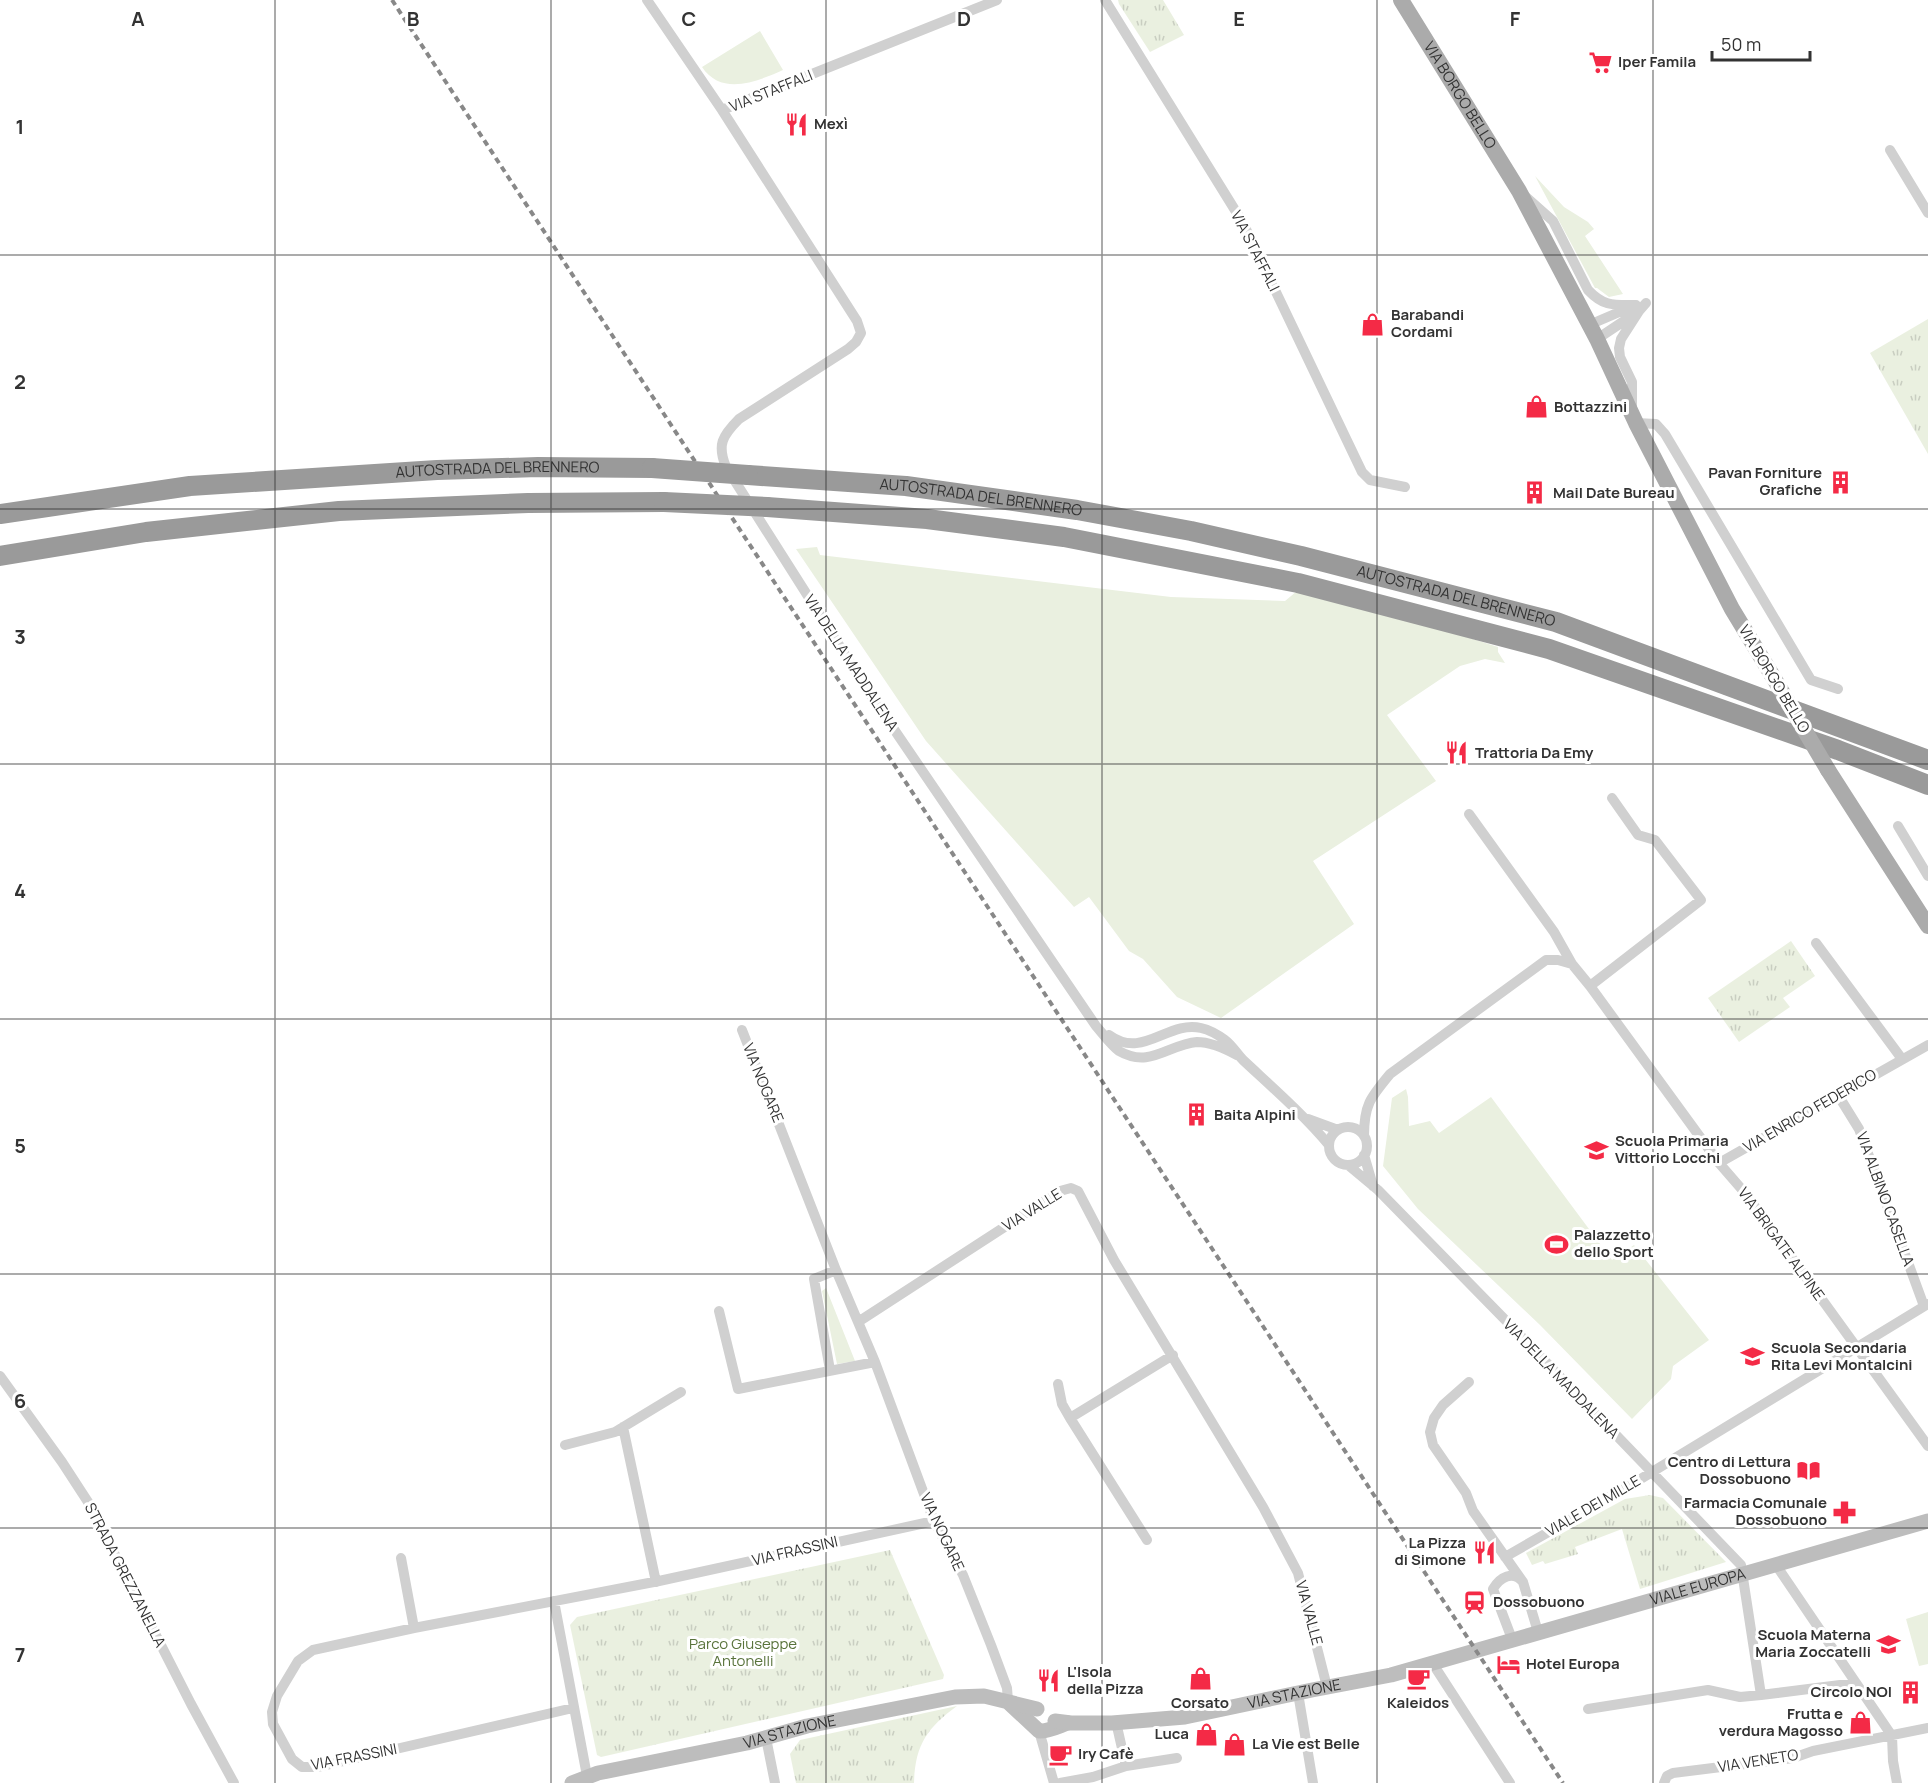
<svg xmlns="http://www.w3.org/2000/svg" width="1928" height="1783" font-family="Manrope,sans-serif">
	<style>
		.green { fill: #eaf0e0 }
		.park { fill: url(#park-tufts) }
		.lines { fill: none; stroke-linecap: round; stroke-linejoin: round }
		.street { stroke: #d0d0d0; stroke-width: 10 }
		.secondary { stroke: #bdbdbd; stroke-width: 15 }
		.primary { stroke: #ababab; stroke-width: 16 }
		.highway { stroke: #9a9a9a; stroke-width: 20 }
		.rail { stroke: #888; stroke-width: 4; stroke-dasharray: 6 4.5; stroke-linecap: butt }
		.primary-bridge { stroke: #ababab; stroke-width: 16 }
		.highway-bridge { stroke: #9a9a9a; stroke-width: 20 }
		.grid { fill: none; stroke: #333; stroke-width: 1.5; stroke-opacity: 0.55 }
		.labels { text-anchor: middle; stroke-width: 6; stroke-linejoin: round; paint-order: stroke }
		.poi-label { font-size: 15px; font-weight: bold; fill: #333; stroke: #fff; text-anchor: start }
		.street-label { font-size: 15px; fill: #333; stroke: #fff }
		.park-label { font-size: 15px; fill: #59733b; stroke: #fff }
		.grid-label { font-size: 20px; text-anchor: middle; font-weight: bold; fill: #333; stroke: #fff; stroke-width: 6; stroke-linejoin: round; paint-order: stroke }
	</style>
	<defs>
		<pattern id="park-tufts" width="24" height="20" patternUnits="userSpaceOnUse" patternTransform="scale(1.5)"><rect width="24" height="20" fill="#eaf0e0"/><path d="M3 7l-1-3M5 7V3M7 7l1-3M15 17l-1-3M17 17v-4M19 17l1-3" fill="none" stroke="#c9cec1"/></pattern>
	</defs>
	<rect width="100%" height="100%" fill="#fff"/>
	<path class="green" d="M760 31 783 70C758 81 722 97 702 67Z
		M1535 176 1564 207 1588 222 1594 229 1585 236 1623 294 1609 297 1597 288H1595Z
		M817 547 820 555 1171 597 1285 601 1297 591 1404 617 1498 647V652L1505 663 1485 659 1460 666 1387 715 1436 781 1313 861 1354 924 1221 1018 1177 997 1143 959 1129 951 1089 897 1074 907 926 741 796 549Z
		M1406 1089 1408 1097 1409 1126 1430 1121 1439 1133 1491 1097 1612 1260 1634 1245 1709 1340 1673 1366 1671 1379 1632 1419 1540 1325 1418 1209 1383 1166 1392 1098Z
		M826 1288 855 1361 837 1364 822 1291Z
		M1928 1612V1664L1919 1666 1906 1619Z"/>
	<path class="park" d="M1118 0H1163L1184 35 1150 52 1119 4Z
		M1928 319V454L1870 353Z
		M1791 941 1815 976 1783 998 1790 1007 1739 1042 1708 998Z
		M1650 1495 1663 1498 1726 1562 1640 1589 1622 1529 1575 1547 1578 1554 1545 1564 1543 1561 1532 1565 1526 1553 1625 1499Z
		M890 1550 944 1675 943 1679 601 1757 597 1755 570 1625 577 1617Z
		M957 1706C927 1728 915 1745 914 1783H796L790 1754 800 1740Z"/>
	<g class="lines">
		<path class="street" d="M647 0 722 110 857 321 861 333 856 342 848 349 739 419C722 436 717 445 726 467L872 697 1096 1026C1103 1034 1111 1045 1119 1051 1150 1069 1169 1044 1197 1042 1211 1042 1224 1048 1237 1055
			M1105 0 1243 223 1362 472 1370 480 1405 487
			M722 110 997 0
			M1890 150 1928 213
			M1526 197 1553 221 1588 290C1604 307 1614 305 1636 305
			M1589 325 1631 307
			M1597 339 1639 311 1646 303
			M1632 408V382L1620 357 1619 348 1621 339 1639 311
			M1636 423 1656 424 1665 434 1811 680 1838 689
			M1469 814 1554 932 1572 964 1590 986 1719 1163 1745 1193 1928 1446
			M1898 826 1928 876
			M1816 943 1902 1059
			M1590 986 1701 900 1655 840 1638 835 1612 798
			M742 1030 836 1270 875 1362 934 1521 963 1575 991 1645 1007 1688 1008 1701
			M1109 1035C1143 1060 1168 1020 1201 1028 1210 1030 1217 1034 1225 1040 1232 1045 1237 1054 1243 1060 1273 1088 1303 1114 1329 1145
			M1838 1095 1859 1129 1924 1306
			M1308 1119 1338 1130
			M1329 1146a19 19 0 1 1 38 0a19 19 0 1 1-38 0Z
			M1364 1136C1364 1105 1370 1098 1390 1074L1546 960H1558L1572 964
			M1364 1155 1373 1186
			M1719 1163 1928 1045
			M1348 1165 1378 1190 1520 1335 1741 1565 1761 1695 1856 1683
			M719 1311 738 1389 875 1362
			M858 1322 1060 1191 1071 1188 1078 1191 1114 1260 1263 1507 1298 1573 1327 1687
			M830 1370 814 1279 836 1270
			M0 1376 62 1462 88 1502 191 1704 234 1783
			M1469 1382 1443 1405 1434 1418 1430 1432 1433 1445 1466 1493 1473 1511 1523 1582
			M1058 1384 1062 1404 1070 1418 1147 1540
			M1070 1418 1173 1355
			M623 1427 656 1582
			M565 1445 615 1432 681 1392
			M1505 1557 1634 1483 1928 1304
			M401 1558 414 1628
			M1776 1565 1892 1736
			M554 1601 587 1776
			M1512 1639 1493 1589C1500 1577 1513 1570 1523 1582L1538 1632
			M1433 1664 1510 1783
			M1298 1693 1313 1783
			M573 1708 318 1767H302L292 1759 273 1724 272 1712 277 1696 298 1661 313 1650 414 1628 659 1581 934 1521
			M1588 1709 1708 1690 1740 1697 1761 1695
			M1116 1722 1126 1766
			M1039 1731 1054 1783
			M1892 1736 1893 1761 1897 1783
			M766 1738 775 1783
			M1060 1783 1093 1777 1126 1766 1177 1758
			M1664 1783 1667 1776 1673 1773 1793 1758 1813 1751 1928 1728"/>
		<g class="secondary">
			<path d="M1010 1704 1039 1731C1048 1732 1059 1726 1068 1723"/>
			<path id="s1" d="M1055 1721 1071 1723H1112L1185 1717 1312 1690 1391 1675 1928 1521"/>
			<path id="s2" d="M572 1783 598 1773 747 1743 807 1726 955 1697 984 1696 1037 1709"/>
		</g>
		<g class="primary">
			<path id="s3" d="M1401 0 1519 191 1597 339 1636 423 1732 609 1772 675"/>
			<path d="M1828 770 1928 926"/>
		</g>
		<g class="highway">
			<path id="s4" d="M748 475 906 486 1077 510 1191 531 1301 556 1556 622 1928 760"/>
			<path d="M767 507 927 519 1064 537 1298 583 1549 649 1838 750 1928 785"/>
			<path id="s5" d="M0 514 190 486 437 470 538 467 652 468"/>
			<path d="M0 556 146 532 339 511 528 503 664 502"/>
		</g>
		<path class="rail" d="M392 0 1563 1783"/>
		<path class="primary-bridge" d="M1772 675 1828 770"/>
		<path class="highway-bridge" d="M652 468 748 475
			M664 502 767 507"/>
	</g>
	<path class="grid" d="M275 0V1783M551 0V1783M826 0V1783M1102 0V1783M1377 0V1783M1653 0V1783M0 255H1928M0 509H1928M0 764H1928M0 1019H1928M0 1274H1928M0 1528H1928"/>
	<defs>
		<symbol id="supermarket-bare" viewBox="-9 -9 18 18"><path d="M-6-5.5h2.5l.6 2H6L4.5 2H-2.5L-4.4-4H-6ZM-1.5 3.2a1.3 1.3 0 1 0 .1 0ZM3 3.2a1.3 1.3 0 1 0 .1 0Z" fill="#f42a46" stroke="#fff" stroke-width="2.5" paint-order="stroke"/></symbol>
		<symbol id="restaurant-bare" viewBox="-9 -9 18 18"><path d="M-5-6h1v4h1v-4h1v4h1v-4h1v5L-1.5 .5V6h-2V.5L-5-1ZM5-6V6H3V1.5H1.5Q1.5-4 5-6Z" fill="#f42a46" stroke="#fff" stroke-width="2.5" paint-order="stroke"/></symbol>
		<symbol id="shop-bare" viewBox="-9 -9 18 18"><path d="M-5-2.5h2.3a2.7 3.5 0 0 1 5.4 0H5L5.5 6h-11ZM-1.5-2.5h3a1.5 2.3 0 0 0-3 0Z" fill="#f42a46" stroke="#fff" stroke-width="2.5" paint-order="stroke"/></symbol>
		<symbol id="building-bare" viewBox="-9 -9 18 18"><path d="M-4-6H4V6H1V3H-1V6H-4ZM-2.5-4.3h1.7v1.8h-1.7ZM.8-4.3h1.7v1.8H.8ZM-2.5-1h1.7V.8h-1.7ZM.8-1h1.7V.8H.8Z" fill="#f42a46" stroke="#fff" stroke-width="2.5" paint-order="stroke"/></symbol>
		<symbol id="school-bare" viewBox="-9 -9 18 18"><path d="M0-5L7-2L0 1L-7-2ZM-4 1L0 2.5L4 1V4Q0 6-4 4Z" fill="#f42a46" stroke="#fff" stroke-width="2.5" paint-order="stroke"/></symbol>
		<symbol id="stadium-bare" viewBox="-9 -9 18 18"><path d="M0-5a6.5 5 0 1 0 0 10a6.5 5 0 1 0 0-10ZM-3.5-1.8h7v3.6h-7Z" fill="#f42a46" stroke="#fff" stroke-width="2.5" paint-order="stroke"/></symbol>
		<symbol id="library-bare" viewBox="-9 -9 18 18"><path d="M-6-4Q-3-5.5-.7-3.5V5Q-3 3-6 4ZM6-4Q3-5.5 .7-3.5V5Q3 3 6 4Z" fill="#f42a46" stroke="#fff" stroke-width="2.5" paint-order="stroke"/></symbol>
		<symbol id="pharmacy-bare" viewBox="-9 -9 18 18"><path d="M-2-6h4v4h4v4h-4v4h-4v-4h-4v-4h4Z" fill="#f42a46" stroke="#fff" stroke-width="2.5" paint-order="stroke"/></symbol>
		<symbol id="station-bare" viewBox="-9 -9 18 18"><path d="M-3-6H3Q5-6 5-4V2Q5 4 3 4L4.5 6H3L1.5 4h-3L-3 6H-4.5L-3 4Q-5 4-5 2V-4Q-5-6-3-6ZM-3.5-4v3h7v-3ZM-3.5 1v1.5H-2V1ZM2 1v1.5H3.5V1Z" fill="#f42a46" stroke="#fff" stroke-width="2.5" paint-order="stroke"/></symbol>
		<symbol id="hotel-bare" viewBox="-9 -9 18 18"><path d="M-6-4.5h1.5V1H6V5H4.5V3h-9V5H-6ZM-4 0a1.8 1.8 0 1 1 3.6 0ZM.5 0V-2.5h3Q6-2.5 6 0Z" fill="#f42a46" stroke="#fff" stroke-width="2.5" paint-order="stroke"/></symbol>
		<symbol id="cafe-bare" viewBox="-9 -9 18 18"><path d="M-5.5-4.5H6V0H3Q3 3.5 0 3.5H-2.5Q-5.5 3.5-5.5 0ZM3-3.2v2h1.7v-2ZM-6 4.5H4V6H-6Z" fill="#f42a46" stroke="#fff" stroke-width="2.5" paint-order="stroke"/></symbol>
	</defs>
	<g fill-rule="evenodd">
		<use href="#supermarket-bare" x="1584" y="46" width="33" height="33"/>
		<use href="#restaurant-bare" x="780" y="108" width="33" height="33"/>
		<use href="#shop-bare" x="1356" y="308" width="33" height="33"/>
		<use href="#shop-bare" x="1520" y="390" width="33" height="33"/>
		<use href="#building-bare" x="1824" y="466" width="33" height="33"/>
		<use href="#building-bare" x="1518" y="476" width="33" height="33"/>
		<use href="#restaurant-bare" x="1440" y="736" width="33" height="33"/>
		<use href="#building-bare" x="1180" y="1098" width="33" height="33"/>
		<use href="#school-bare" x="1580" y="1134" width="33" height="33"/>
		<use href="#stadium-bare" x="1540" y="1228" width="33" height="33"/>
		<use href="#school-bare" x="1736" y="1340" width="33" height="33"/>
		<use href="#library-bare" x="1792" y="1454" width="33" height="33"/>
		<use href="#pharmacy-bare" x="1828" y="1496" width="33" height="33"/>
		<use href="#restaurant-bare" x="1468" y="1536" width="33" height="33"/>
		<use href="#station-bare" x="1458" y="1586" width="33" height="33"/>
		<use href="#school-bare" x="1872" y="1628" width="33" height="33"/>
		<use href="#hotel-bare" x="1492" y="1648" width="33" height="33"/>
		<use href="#shop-bare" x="1184" y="1662" width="33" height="33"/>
		<use href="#cafe-bare" x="1402" y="1662" width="33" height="33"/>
		<use href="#restaurant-bare" x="1032" y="1664" width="33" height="33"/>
		<use href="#building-bare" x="1894" y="1676" width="33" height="33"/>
		<use href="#shop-bare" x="1844" y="1706" width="33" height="33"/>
		<use href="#shop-bare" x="1190" y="1718" width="33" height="33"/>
		<use href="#shop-bare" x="1218" y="1728" width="33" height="33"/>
		<use href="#cafe-bare" x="1044" y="1738" width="33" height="33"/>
	</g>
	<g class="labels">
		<g class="poi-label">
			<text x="1618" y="67">Iper Famila</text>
			<text x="814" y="129">Mexì</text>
			<text x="1391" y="320">Barabandi<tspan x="1391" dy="17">Cordami</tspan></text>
			<text x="1554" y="412">Bottazzini</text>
			<text x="1822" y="478" text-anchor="end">Pavan Forniture<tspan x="1822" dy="17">Grafiche</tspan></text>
			<text x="1553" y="498">Mail Date Bureau</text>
			<text x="1475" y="758">Trattoria Da Emy</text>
			<text x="1214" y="1120">Baita Alpini</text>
			<text x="1615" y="1146">Scuola Primaria<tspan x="1615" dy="17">Vittorio Locchi</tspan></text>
			<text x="1574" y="1240">Palazzetto<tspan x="1574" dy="17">dello Sport</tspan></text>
			<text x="1771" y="1353">Scuola Secondaria<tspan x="1771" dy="17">Rita Levi Montalcini</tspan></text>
			<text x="1791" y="1467" text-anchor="end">Centro di Lettura<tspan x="1791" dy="17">Dossobuono</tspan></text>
			<text x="1827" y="1508" text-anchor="end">Farmacia Comunale<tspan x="1827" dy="17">Dossobuono</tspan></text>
			<text x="1466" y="1548" text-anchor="end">La Pizza<tspan x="1466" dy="17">di Simone</tspan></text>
			<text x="1493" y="1607">Dossobuono</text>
			<text x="1871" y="1640" text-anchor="end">Scuola Materna<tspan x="1871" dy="17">Maria Zoccatelli</tspan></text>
			<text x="1526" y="1669">Hotel Europa</text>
			<text x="1067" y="1677">L'Isola<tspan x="1067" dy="17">della Pizza</tspan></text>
			<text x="1892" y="1697" text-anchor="end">Circolo NOI</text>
			<text x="1200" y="1708" text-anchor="middle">Corsato</text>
			<text x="1418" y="1708" text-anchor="middle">Kaleidos</text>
			<text x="1843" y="1719" text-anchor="end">Frutta e<tspan x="1843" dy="17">verdura Magosso</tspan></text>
			<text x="1189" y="1739" text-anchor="end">Luca</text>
			<text x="1252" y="1749">La Vie est Belle</text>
			<text x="1078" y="1759">Iry Cafè</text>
		</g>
		<g class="street-label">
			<text transform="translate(771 91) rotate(-22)" y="5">VIA STAFFALI</text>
			<text dy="5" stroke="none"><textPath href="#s3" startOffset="112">VIA BORGO BELLO</textPath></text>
			<text transform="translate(1255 251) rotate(63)" y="5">VIA STAFFALI</text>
			<text dy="5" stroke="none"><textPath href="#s5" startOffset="500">AUTOSTRADA DEL BRENNERO</textPath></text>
			<text dy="5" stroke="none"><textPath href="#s4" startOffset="234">AUTOSTRADA DEL BRENNERO</textPath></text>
			<text dy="5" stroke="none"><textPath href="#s4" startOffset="720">AUTOSTRADA DEL BRENNERO</textPath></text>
			<text transform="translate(851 663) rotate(57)" y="5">VIA DELLA MADDALENA</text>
			<text transform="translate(1774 679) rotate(59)" y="5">VIA BORGO BELLO</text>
			<text transform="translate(763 1083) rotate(68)" y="5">VIA NOGARE</text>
			<text transform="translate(1810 1111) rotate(-30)" y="5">VIA ENRICO FEDERICO</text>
			<text transform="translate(1885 1199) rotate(70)" y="5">VIA ALBINO CASELLA</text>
			<text transform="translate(1032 1210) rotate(-32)" y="5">VIA VALLE</text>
			<text transform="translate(1781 1244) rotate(54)" y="5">VIA BRIGATE ALPINE</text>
			<text transform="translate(1561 1379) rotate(46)" y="5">VIA DELLA MADDALENA</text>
			<text transform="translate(1593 1506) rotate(-30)" y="5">VIALE DEI MILLE</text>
			<text transform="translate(942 1532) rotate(65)" y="5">VIA NOGARE</text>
			<text transform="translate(795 1551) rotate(-13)" y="5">VIA FRASSINI</text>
			<text transform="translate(125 1575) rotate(63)" y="5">STRADA GREZZANELLA</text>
			<text dy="5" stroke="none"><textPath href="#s1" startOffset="660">VIALE EUROPA</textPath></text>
			<text transform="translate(1309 1613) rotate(75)" y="5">VIA VALLE</text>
			<text dy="5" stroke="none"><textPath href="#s1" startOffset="242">VIA STAZIONE</textPath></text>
			<text dy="5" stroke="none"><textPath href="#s2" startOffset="224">VIA STAZIONE</textPath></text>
			<text transform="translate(354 1757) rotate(-11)" y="5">VIA FRASSINI</text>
			<text transform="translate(1758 1761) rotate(-9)" y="5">VIA VENETO</text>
		</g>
		<g class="park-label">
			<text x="743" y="1649">Parco Giuseppe<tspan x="743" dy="17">Antonelli</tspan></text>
		</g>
	</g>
	<g class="grid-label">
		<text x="138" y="26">A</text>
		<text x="413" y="26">B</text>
		<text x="689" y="26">C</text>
		<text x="964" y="26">D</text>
		<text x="1239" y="26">E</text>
		<text x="1515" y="26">F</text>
		<text x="20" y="134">1</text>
		<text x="20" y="389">2</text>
		<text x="20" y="644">3</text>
		<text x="20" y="898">4</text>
		<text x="20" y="1153">5</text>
		<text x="20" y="1408">6</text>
		<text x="20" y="1662">7</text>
	</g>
	<path d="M1712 51v9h98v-9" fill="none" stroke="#333333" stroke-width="3"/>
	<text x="1721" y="51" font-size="18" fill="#333333" stroke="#ffffff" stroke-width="4.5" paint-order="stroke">50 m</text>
</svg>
